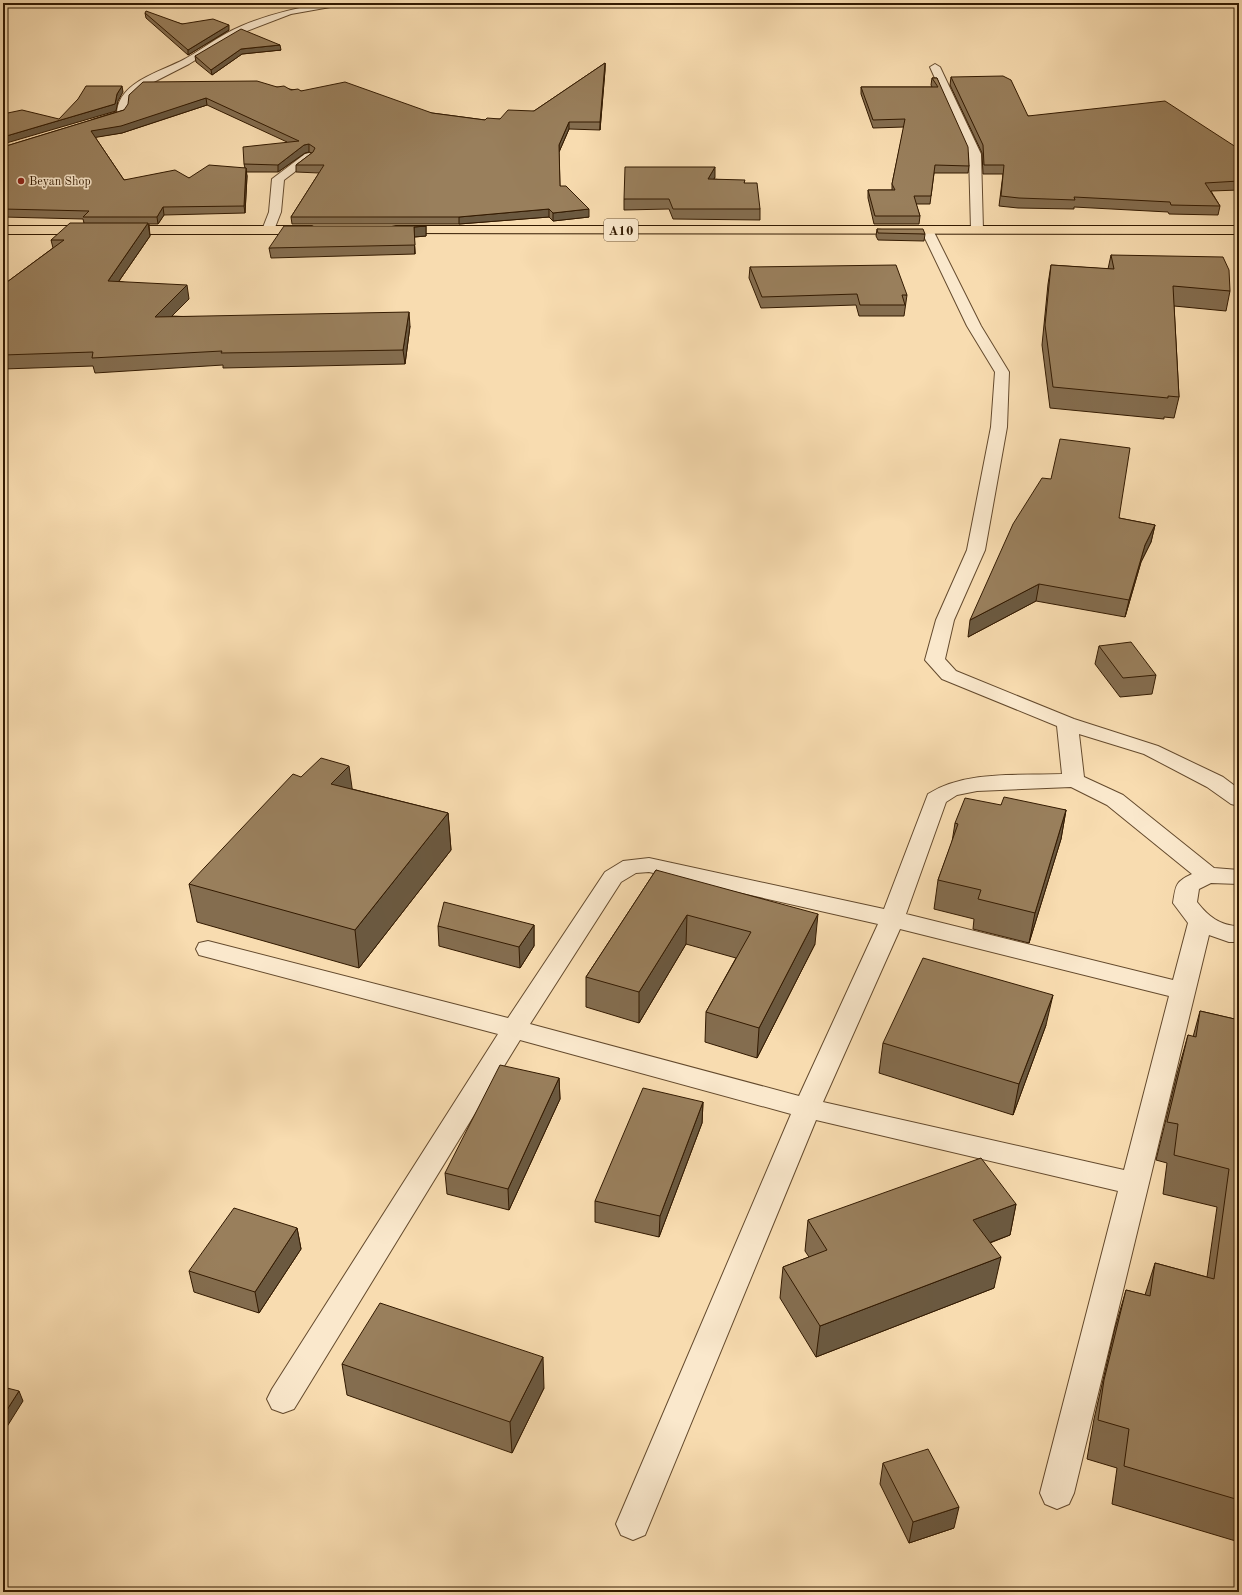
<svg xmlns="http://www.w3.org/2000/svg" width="1242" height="1595" font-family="'Old Standard TT',serif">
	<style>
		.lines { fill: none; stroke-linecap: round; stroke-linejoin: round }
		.minor-casing { stroke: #644a2d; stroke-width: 2 }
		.highway-casing { stroke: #331a01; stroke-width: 2 }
		.minor { fill: #fae8cc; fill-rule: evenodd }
		.highway { fill: #f8dcb0; fill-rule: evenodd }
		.wall { fill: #846d4f; stroke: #331a01; fill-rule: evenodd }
		.shaded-wall { fill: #6b5940; stroke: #331a01 }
		.building { fill: #997f5c; stroke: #331a01 }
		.poi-dot { fill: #8f2418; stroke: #fae8cc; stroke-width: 1.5 }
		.labels { text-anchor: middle; stroke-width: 3; stroke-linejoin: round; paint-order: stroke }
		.far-poi-label { font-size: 12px; fill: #331a01; stroke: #fae8cc; text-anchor: start }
		.shield { fill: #fae8cc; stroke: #6f583e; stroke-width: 1 }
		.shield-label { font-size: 13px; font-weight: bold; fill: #331a01 }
	</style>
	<rect width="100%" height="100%" fill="#f8dcb0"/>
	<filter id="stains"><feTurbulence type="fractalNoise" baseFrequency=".005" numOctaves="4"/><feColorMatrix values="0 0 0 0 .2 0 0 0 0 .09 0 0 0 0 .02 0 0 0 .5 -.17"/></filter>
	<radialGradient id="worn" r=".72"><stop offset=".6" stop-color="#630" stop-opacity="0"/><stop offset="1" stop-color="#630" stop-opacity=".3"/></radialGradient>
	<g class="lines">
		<defs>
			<path id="minor" d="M323 3H340L336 6 291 14 234 36 189 64 144 87 129 101 128 111 125 116 96 125 91 122 92 120 117 112C119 82 160 72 183 60 198 52 212 41 227 33 254 18 292 9 323 3Z
				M935 64 940 67 981 154 983 230 981 233H973L971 230 969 154 930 67Z
				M309 153 313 154 315 156 313 158 284 180 281 212 274 230 272 233H264L262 230 269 212 272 179 305 154Z
				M927 226 933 230 981 326 1009 372 1007 427 985 550 954 620 945 659 956 671 1074 719 1158 746 1223 777 1239 789V806L1231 804 1207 787 1144 754 1079 734 1084 777 1123 795 1214 868 1239 870V884L1211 883 1199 889 1197 902C1208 916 1220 926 1239 926V942H1229L1209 935 1074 1493 1069 1504 1057 1509 1045 1504 1040 1493 1118 1191 816 1120 645 1535 633 1540 621 1535 616 1524 791 1114 520 1040 294 1409 283 1413 272 1409 267 1399 272 1389 498 1034 199 955 196 949 199 943 208 941 508 1018 605 872 623 861 649 858 884 909 928 794C966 770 1019 776 1062 774L1057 726 942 679 925 660 936 620 967 550 991 427 995 372 967 326 921 230ZM1071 787 1107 805 1192 874C1175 882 1176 885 1173 903L1188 923 1173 980 906 914 946 802 957 795 977 791ZM649 872 878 924 799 1096 530 1024 621 882 636 873ZM900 929 1169 996 1124 1170 823 1102Z"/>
			<path id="highway" d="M3 226H312L318 230 312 234H3Z
				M396 226H1239V234L392 233 390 230 392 227Z"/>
		</defs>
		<use href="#minor" class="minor-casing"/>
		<use href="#highway" class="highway-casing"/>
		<use href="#minor" class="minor"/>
		<use href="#highway" class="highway"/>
	</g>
	<path class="wall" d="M145 13 182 24 229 30 188 55 146 18Z
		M281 50 242 54 212 75 196 62 195 56Z
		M605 63V70L600 130 569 129 559 152 560 186 589 217 553 221 549 217 459 224H292L291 217 319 173 296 172V165L312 153 309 152 305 153 278 172H246L247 176 245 213 164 215 158 224H149L150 236 119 281 189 299 171 316 410 326 405 364 223 368V365L95 373 93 366 3 369V285L53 248 51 240 84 223 83 219 3 217V147L124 110 277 87 432 113 485 120 500 119 534 111ZM207 105 287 142 244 164 245 168 189 178 124 180 95 137 122 133Z
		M951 77 1028 116 1239 149V190L1211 191 1220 206 1218 215 1169 214 1168 212 1074 207V209L1018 208 999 206 1003 174H983L982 153 950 85Z
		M932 78H937L969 166 968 173H934L930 204H916L920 216 919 224H874L868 198V190H892V184L904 127 873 128 861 94V87H932L931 85Z
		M715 177 714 179 745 183 760 209V220L673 219 669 209 624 210V199Z
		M426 226V236L414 237 415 254 271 258 269 248Z
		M877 229 925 234 924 241 878 240 876 236Z
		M1111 255 1230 291 1226 311 1174 306 1179 397 1174 418 1164 417V419L1050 408 1042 345 1048 284 1051 265 1108 269Z
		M750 267 907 295 904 316H859L856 305 761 308 749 278Z
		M1119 518 1155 525 1151 542 1141 562 1125 617 1036 601 968 637Z
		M1099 646 1156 675 1152 694 1120 697 1095 664Z
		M352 789 448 813 451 850 359 968 197 922 189 884Z
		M1001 805 1066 810 1061 839 1029 943 973 929 974 919 934 909 938 880 952 842 955 823Z
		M656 870 815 944 757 1058 705 1042 706 1012 736 958 686 944 639 1023 586 1007V977Z
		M534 925V946L520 968 439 946 438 926Z
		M1200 1011 1239 1020V1542L1112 1504 1117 1468 1087 1459 1094 1419 1115 1328 1126 1290 1145 1295 1155 1263 1207 1277 1217 1207 1163 1194 1167 1163 1156 1160 1177 1074 1188 1035 1193 1037Z
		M1046 1025 1013 1115 879 1073 883 1043Z
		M559 1078 560 1099 509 1210 447 1194 445 1173Z
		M703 1102 702 1123 659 1237 595 1222V1201Z
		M1016 1204 1010 1235 990 1243 994 1288 816 1357 780 1298 783 1267 809 1257 805 1251 808 1220Z
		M297 1228 301 1249 259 1313 194 1292 189 1271Z
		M342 1364 544 1388 512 1453 347 1395Z
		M883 1463 954 1528 909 1543 880 1484Z"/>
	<path class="shaded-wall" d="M229 25V30L188 55V50Z
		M280 45 281 50 242 54 212 75 211 70 241 49Z
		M605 63V70L600 130V122Z
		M122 86 123 92 118 101 116 111 3 144V137L115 104 117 94Z
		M206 98 207 105 122 133 92 138 91 131Z
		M569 122V129L559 152V145Z
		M309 144V152L305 153 278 172V165L304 145Z
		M715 167V177L708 189V179Z
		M246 168 247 176 245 213 244 206Z
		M163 207 164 215 158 224 157 217Z
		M549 209V217L459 224V217Z
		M589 209V217L553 221V213Z
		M148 223 150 236 110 294 108 281Z
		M426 226V236L414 237 415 254 414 227Z
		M187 285 189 299 157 331 155 317Z
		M409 312 410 326 405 364 403 350Z
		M1155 525 1151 542 1141 562 1125 617 1129 600 1145 545Z
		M1039 584 1036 601 968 637 970 620Z
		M349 766 354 802 331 784Z
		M1066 810 1061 839 1029 943 1035 913Z
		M448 813 451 850 359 968 355 930Z
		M818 914 815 944 757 1058 759 1028Z
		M687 915 686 944 639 1023V992Z
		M534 925V946L520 968 519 947Z
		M1053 995 1046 1025 1013 1115 1019 1084Z
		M559 1078 560 1099 509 1210 508 1189Z
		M703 1102 702 1123 659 1237 660 1216Z
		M1016 1204 1010 1235 967 1251 973 1220Z
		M297 1228 301 1249 259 1313 255 1292Z
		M1001 1257 994 1288 816 1357 820 1326Z
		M543 1357 544 1388 512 1453 510 1422Z
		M19 1391 23 1401 3 1433V1416Z
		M959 1507 954 1528 909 1543 913 1522Z"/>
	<path class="building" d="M146 11 182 24 213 19 229 25 188 50 145 13Z
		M241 29 280 45 241 49 211 70 195 56Z
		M605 63 600 122H569L559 145 560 186H566L589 209 553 213 549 209 459 217H291L324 165H296L313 152 315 148 309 144 304 145 278 165 244 164 243 147 299 141 206 98 121 126 91 131 124 180 175 170 189 178 209 165 246 168 244 206 163 207 157 217H83L89 211 3 209V147L124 110 128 104 129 95 143 82 257 81 277 87 284 86 291 90 298 89 301 91 345 82 432 113 485 120 487 118 500 119 508 110 534 111Z
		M1003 76 1011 80 1028 116 1165 101 1239 149V181L1205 183 1220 206 1171 205 1170 202 1074 197 1075 200 1019 198 1001 196 1004 165H984L983 145 951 77Z
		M932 78H937L968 147 969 166 935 165 931 196H914L920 216H875L868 190H895L892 184 905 119 873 120 861 87H938Z
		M86 86H122L117 94 115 104 3 137V114L22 110 59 119 78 99Z
		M625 167H715L708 179 745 180 744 183H757L760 209H673L669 199H624Z
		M70 223H148L108 281 187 285 155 317 409 312 403 350 221 353 222 351 92 358 93 352 3 355V285L64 240H51Z
		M284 226H426L414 227 415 245 269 248Z
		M877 229H923L925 234 878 233Z
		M1111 255 1223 257 1229 270 1230 291 1173 286 1179 397 1168 396V398L1053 387 1045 325 1051 265 1114 269Z
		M896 265 907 295H902L905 305H860L857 294 762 297 750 267Z
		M1060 439 1130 448 1119 518 1155 525 1145 545 1129 600 1039 584 970 620 1013 524 1042 478 1051 479Z
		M1131 642 1156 675 1123 678 1099 646Z
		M321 758 349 766 331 784 448 813 355 930 189 884 293 774 301 777Z
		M1004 797 1066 810 1035 913 978 899 981 890 938 880 958 824 955 823 965 798 1001 805Z
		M656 870 818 914 759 1028 706 1012 751 932 687 915 639 992 586 977Z
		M444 902 534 925 519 947 438 926Z
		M923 958 1053 995 1019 1084 883 1043Z
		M1200 1011 1239 1020V1500L1124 1466 1129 1429 1098 1420 1104 1380 1126 1290 1150 1296 1155 1263 1214 1279 1229 1169 1174 1155 1178 1124 1167 1122 1188 1035 1196 1037Z
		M500 1065 559 1078 508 1189 445 1173Z
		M643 1088 703 1102 660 1216 595 1201Z
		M981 1158 1016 1204 973 1220 1001 1257 820 1326 783 1267 827 1250 808 1220Z
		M234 1208 297 1228 255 1292 189 1271Z
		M380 1303 543 1357 510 1422 342 1364Z
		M3 1387 19 1391 3 1416Z
		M928 1449 959 1507 913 1522 883 1463Z"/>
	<circle class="poi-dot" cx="21" cy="181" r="4"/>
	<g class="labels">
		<g class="far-poi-label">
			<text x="29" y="185">Beyan Shop</text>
		</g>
		<rect class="shield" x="604" y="219" width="34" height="22" rx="3"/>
		<g class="shield-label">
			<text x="621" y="235">A10</text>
		</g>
	</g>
	<rect width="1242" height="1595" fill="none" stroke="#f8dcb0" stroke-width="16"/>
	<rect x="4" y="4" width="1234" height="1587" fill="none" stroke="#331a01" stroke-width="2"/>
	<rect x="8" y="8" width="1226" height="1579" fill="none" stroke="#331a01"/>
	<rect width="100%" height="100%" filter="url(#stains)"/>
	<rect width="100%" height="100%" fill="url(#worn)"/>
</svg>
